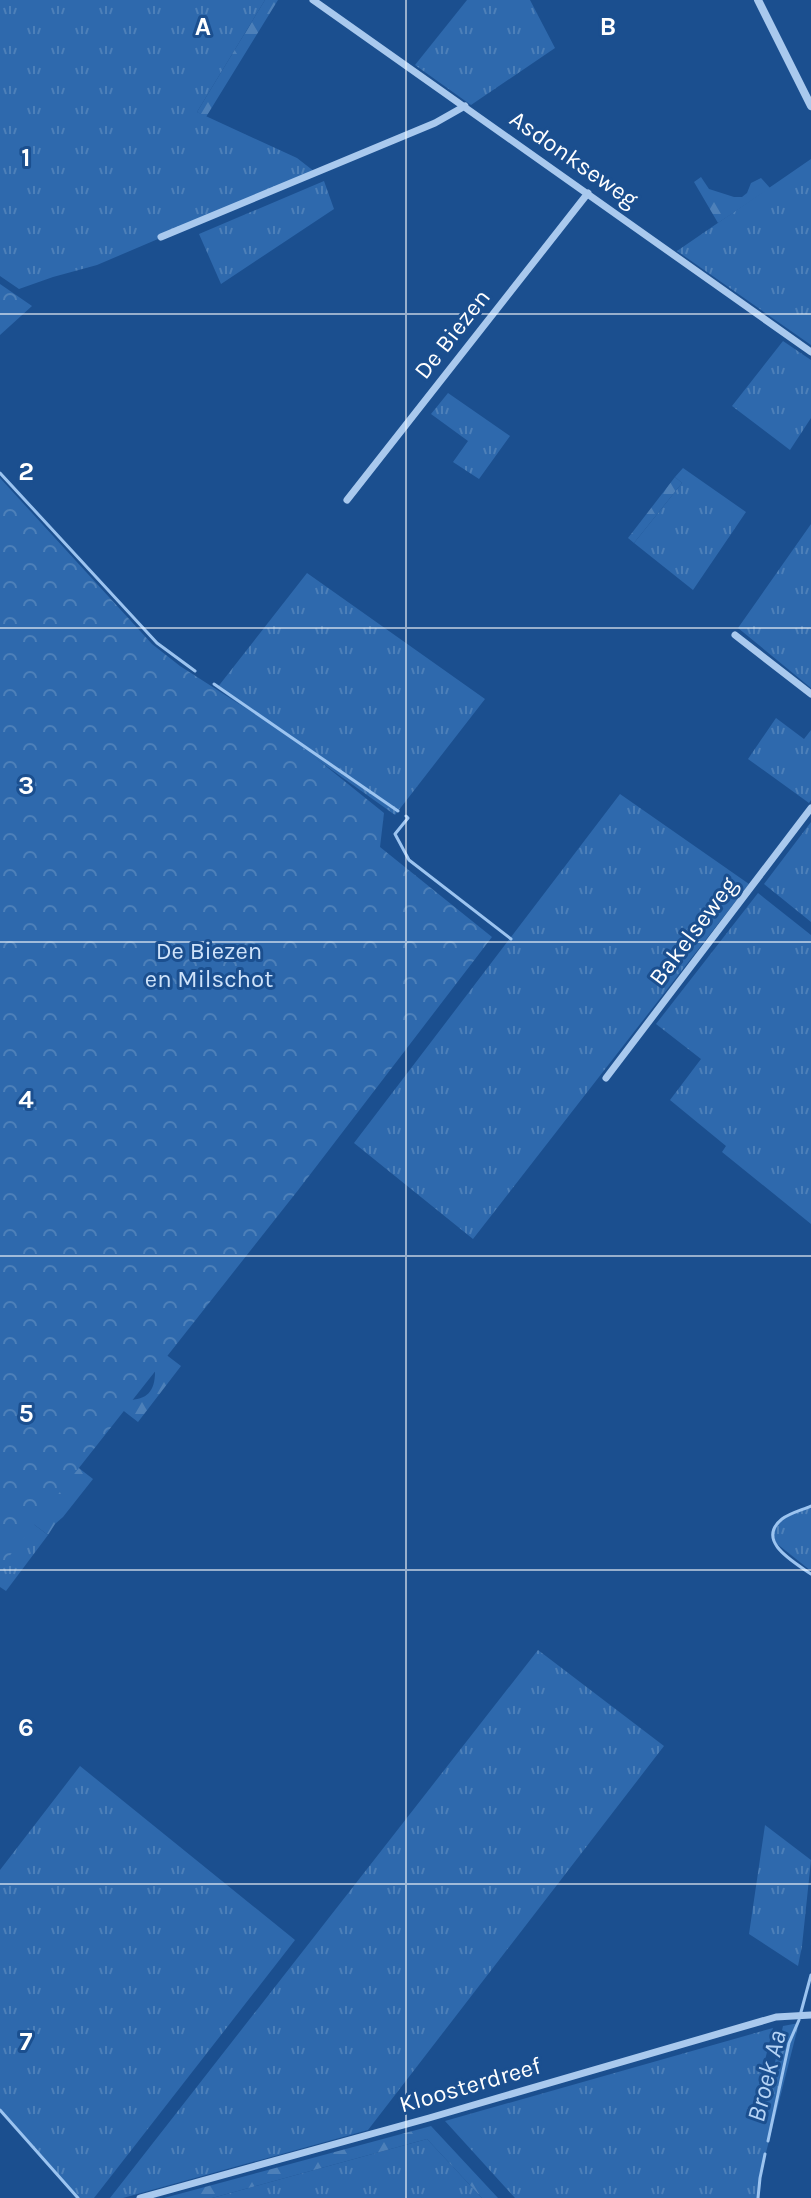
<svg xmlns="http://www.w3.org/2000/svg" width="811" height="2198" font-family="Karla,sans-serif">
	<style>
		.grass { fill: url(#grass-tufts) }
		.forest { fill: url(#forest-firs) }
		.park { fill: url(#park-crowns) }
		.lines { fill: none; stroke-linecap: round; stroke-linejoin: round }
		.stream { stroke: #9cc4f0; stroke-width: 3 }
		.minor { stroke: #a9c9ee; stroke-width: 7 }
		.tertiary { stroke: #a9c9ee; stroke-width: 8 }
		.grid { fill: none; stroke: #fff; stroke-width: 2; stroke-opacity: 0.55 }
		.labels { text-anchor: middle; stroke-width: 6; stroke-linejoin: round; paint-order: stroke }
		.street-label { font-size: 24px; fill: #fff; stroke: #1b4f8f }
		.park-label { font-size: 24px; fill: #cfe3fa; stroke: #1b4f8f }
		.water-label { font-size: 26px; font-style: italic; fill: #b5d3f5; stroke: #1b4f8f }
		.grid-label { font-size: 26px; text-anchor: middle; font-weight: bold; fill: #fff; stroke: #1b4f8f; stroke-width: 6; stroke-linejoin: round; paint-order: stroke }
	</style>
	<defs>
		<pattern id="grass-tufts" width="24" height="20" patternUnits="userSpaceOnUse" patternTransform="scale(2)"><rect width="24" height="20" fill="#2e69ad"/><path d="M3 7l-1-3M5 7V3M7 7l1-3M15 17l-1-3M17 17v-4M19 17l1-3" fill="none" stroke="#4d80b9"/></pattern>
		<pattern id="forest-firs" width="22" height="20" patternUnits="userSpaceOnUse" patternTransform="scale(2)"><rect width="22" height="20" fill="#2e69ad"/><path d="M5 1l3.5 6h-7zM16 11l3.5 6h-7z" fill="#4d80b9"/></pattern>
		<pattern id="park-crowns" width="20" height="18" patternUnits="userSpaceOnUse" patternTransform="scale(2)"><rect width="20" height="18" fill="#2e69ad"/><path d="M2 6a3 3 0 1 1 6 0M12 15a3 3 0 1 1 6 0" fill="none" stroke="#4d80b9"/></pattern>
	</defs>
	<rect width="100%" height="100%" fill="#1b4f8f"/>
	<path class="grass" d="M0 0H265L197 112 297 158 315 172 97 265 53 277 19 289 0 276Z
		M467 0H530L555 48 471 105 415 65Z
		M811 159V345L677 251Z
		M324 181 334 209 221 284 199 234Z
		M783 341 811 360V418L790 450 732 406Z
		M448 393 510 436 479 479 453 462 468 441 431 414Z
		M683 468 746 512 693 590 634 543 682 483 675 477Z
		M811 524V688L738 628Z
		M307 573 485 699 395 815 217 688Z
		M776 718 804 739 811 730V800L809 803 748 759Z
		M620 794 749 884 473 1239 354 1143Z
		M811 822V922L764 884Z
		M758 893 811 935V1224L722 1152 726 1146 670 1100 701 1059 656 1024Z
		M0 1499 48 1535 6 1591 0 1587Z
		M811 1507V1571L776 1543 773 1533C779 1518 796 1512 811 1507Z
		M538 1650 664 1746 368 2130 123 2198H110Z
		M80 1766 295 1940 94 2198H76L0 2110V1870Z
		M765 1825 811 1860 802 1946 798 1966 749 1934Z
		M799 2023 760 2176 759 2198H515L445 2121 773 2028 759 2084 770 2085 783 2026Z
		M427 2139 482 2198H212Z"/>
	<path class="forest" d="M265 0H278L206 117 197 112Z
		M701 177 709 189 734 197H742L747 193 751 183 761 178 770 188 718 223 694 182Z
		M675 477 682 483 634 543 628 538Z
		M57 1272 181 1366 138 1422 14 1326 128 1400C147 1400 155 1391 155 1372Z
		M0 1407 93 1479 63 1517 55 1524 48 1535 28 1520Z
		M431 2126 498 2198H482L427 2139 212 2198H164Z"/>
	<path class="park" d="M0 284 32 306 0 335Z
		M0 478 152 644 180 666 286 734 384 813 380 847 492 937 299 1189 0 1568Z"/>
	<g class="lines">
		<path class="stream" d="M0 473 157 643 195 671
			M214 684 398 811
			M406 816 408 818 395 834 409 860 511 939
			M811 1506C802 1510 790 1513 782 1519 755 1541 794 1562 811 1574
			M801 2012 811 1975
			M0 2110 78 2198
			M768 2141 789 2043 799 2020
			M758 2198 760 2178 765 2154"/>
		<path class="minor" d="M313 0 811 352
			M161 237 435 123 465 106
			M347 500 588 193
			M735 635 811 694
			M606 1078 811 808
			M140 2198 429 2118 776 2017 811 2015"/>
		<path class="tertiary" d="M758 0 811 106"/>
	</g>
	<path class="grid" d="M406 0V2198M0 314H811M0 628H811M0 942H811M0 1256H811M0 1570H811M0 1884H811"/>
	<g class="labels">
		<g class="street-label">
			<text transform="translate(574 159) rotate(35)" y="8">Asdonkseweg</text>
			<text transform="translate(452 334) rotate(-52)" y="8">De Biezen</text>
			<text transform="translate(693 931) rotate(-53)" y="8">Bakelseweg</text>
			<text transform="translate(470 2085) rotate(-16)" y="8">Kloosterdreef</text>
		</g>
		<g class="park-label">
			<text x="209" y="959">De Biezen<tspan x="209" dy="28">en Milschot</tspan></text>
		</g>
		<g class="water-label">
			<text transform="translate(766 2076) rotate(-76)" y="9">Broek Aa</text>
		</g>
	</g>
	<g class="grid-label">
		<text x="203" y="35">A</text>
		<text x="608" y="35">B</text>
		<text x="26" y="166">1</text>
		<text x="26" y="480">2</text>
		<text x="26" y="794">3</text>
		<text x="26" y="1108">4</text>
		<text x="26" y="1422">5</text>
		<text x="26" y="1736">6</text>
		<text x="26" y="2050">7</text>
	</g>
</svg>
